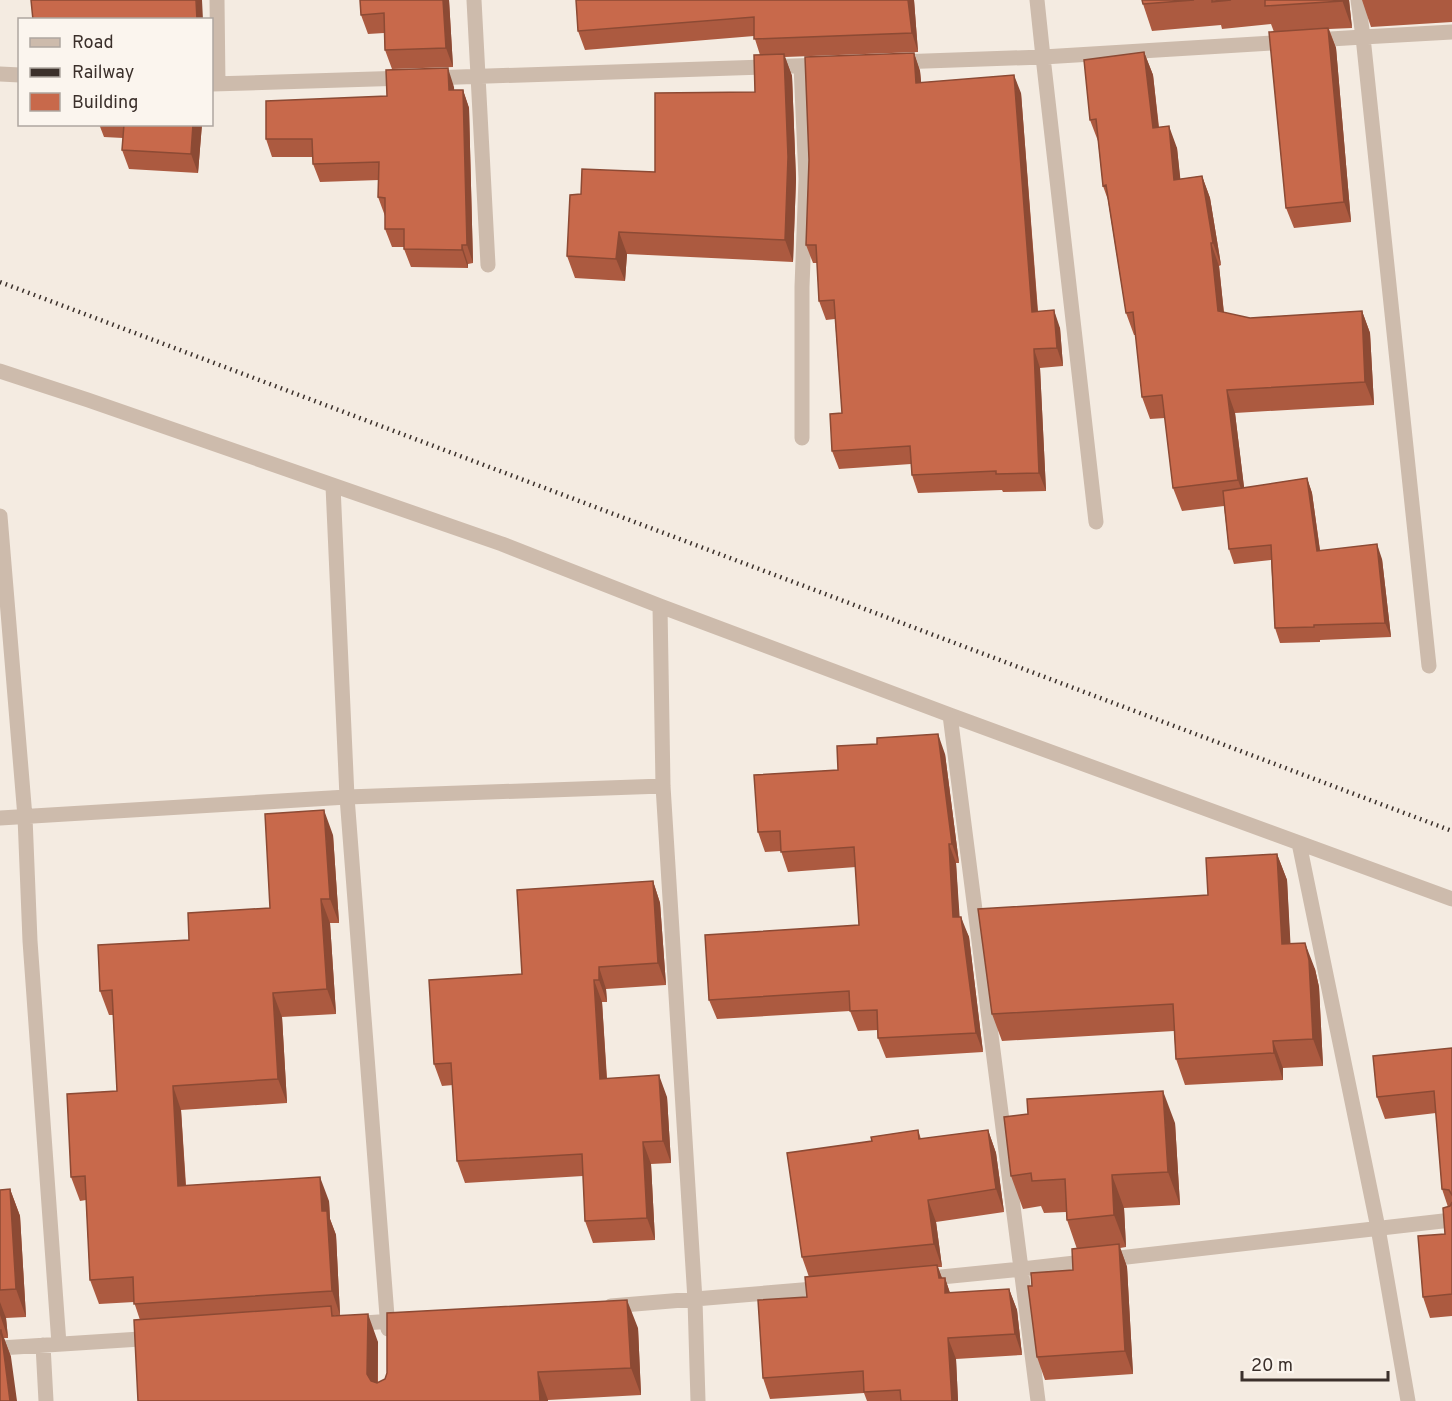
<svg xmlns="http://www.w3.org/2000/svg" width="1452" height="1401" font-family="Overpass,sans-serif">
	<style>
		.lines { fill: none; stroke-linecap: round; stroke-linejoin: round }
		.minor { stroke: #cdbbac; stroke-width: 15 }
		.rail { stroke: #3b302b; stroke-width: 4.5; stroke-dasharray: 1.5 4.5; stroke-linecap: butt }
		.wall { fill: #ac5a40 }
		.shaded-wall { fill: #8c4a34 }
		.building { fill: #c8694b; stroke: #8c4a34; stroke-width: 1.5 }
	</style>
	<rect width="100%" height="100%" fill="#f4ebe1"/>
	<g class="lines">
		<path class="minor" d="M217 0 218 84
			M474 0 488 265
			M1358 0 1363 37 1452 32
			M1314 40 1363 37 1429 666
			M898 62 1043 57 1037 0
			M801 66 806 179 802 287V438
			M0 74 20 75
			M430 78 823 65
			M212 84 406 78
			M0 371 88 400 502 544 660 606 950 715 1452 899
			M333 486 347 797 663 786
			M0 516 25 817 30 941 59 1344
			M1096 522 1043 57 1290 42
			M660 606 663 786 695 1300 698 1401
			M950 715 1038 1401
			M0 818 347 797 388 1329
			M1299 843 1378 1228 1408 1401
			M921 1279 1022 1269 1452 1220
			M611 1306 826 1288
			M350 1324 407 1320
			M43 1345 46 1401
			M0 1348 156 1338"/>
		<path class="rail" d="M0 282 1452 831"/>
	</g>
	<path class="wall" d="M360 0H449L453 67 392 69 385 50 384 33 368 34 361 15Z
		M914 0 918 52 785 57 792 76 796 179 793 262 627 254 625 281 575 278 567 256 581 194 655 172 755 92 760 55 754 36 585 50 578 31Z
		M1142 0H1349L1352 28 1329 29 1336 48 1351 222 1294 228 1286 208 1274 32 1271 24 1222 29 1221 25 1152 31 1143 4Z
		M1362 0H1452V22L1371 27Z
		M1144 52 1153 75 1159 127 1177 148 1180 179 1202 176 1210 198 1221 265 1219 266 1224 313 1250 318 1362 311 1370 333 1374 405 1235 413 1244 488 1307 478 1312 493 1320 550 1382 559 1391 637 1320 640V642L1280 643 1275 628 1271 560 1234 564 1229 549 1224 506 1182 511 1173 488 1165 418 1150 419 1142 397 1136 335H1134L1126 313 1108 200 1103 186 1098 141 1090 120Z
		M914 53 920 71 921 82 1021 93 1038 311 1060 328 1063 366 1040 368 1046 491 1003 492 1002 490 918 493 912 475 911 464 839 469 832 451 842 413 835 319 826 320 819 301 817 263H813L806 245Z
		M454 87V90H463L469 108 473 263 468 264V268L411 267 404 249V247H392L385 229V216L378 197 379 180 320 182 313 164V157H272L266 139 387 96Z
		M99 124H202L198 173 129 169 122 150 123 138 104 137Z
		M945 754 959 863H956L959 917 969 937 983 1052 886 1058 878 1038V1030L858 1031 850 1011 717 1019 709 1000 859 925 856 867 788 872 781 851 765 852 758 832 838 770Z
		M333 835 339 923H330L336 1014 282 1017 287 1103 181 1110 186 1185 329 1201 330 1219 336 1235 340 1315H334L335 1316 378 1342V1383L638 1328 641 1395 548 1400V1401H138L140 1320 134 1302 99 1304 90 1280 86 1200 80 1201 71 1177 117 1091 113 1015H109L100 991 189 940 270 908Z
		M1277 854 1287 880 1290 944 1315 969 1319 987 1323 1066 1283 1068V1080L1185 1085 1176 1059 1174 1031 1002 1041 992 1014 1208 895Z
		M653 881 660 903 666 985 606 989 607 1002H602L607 1078 667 1097 671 1163 651 1164 655 1240 593 1243 585 1221 583 1176 465 1183 457 1161 453 1085 442 1086 434 1064 522 974Z
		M1452 1048V1316L1430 1318 1423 1297 1445 1234 1448 1207 1442 1189 1436 1113 1385 1119 1377 1097Z
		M1175 1123 1180 1205 1124 1208 1126 1247 1120 1248 1127 1267 1133 1374 1045 1380 1037 1357 1032 1286 1073 1270 1077 1249 1067 1220 1066 1212 1044 1213 1041 1206 1023 1209 1011 1176Z
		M918 1130 921 1139 988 1130 996 1153 1004 1212 936 1222 942 1267H938L942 1278H945L950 1293 1009 1289 1017 1310 1022 1355 956 1359 958 1401H867L864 1393 770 1399 763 1378 807 1297 809 1277 802 1257 872 1141Z
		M10 1189 20 1216 26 1317 6 1318 8 1338H4L11 1357 0 1401V1190Z"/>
	<path class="shaded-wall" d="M196 0H202L203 20H197Z
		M443 0H449L453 67 446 48Z
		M908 0H914L918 52 912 33Z
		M1342 0H1349L1352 28Z
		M1328 28 1336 48 1351 222 1344 202Z
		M1144 52 1153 75 1161 150 1153 128Z
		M914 53 920 71 923 101 916 83Z
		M784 54 792 76 796 179 793 262 785 240Z
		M448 68 454 87 455 108 449 90Z
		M1014 75 1021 93 1039 330 1032 312Z
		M463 90 469 108 473 263 467 245Z
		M193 124H202L198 173 191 154Z
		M1169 126 1177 148 1183 203 1174 180Z
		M1202 176 1210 198 1221 265 1213 243Z
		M619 232 627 254 625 281 616 259Z
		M1211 243 1219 266 1226 334 1218 311Z
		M462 245 468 264V268L462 250Z
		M1054 310 1060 328 1063 366 1057 348Z
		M1362 311 1370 333 1374 405 1365 382Z
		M1034 349 1040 368 1046 491 1039 473Z
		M1227 390 1235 413 1246 503 1238 480Z
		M1307 478 1312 493 1322 566 1317 551Z
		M1377 544 1382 559 1391 637 1385 623Z
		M938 734 945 754 959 863 952 844Z
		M324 810 333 835 339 923 330 899Z
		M949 844 956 863 961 937 953 917Z
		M1277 854 1287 880 1292 971 1282 944Z
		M653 881 660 903 666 985 658 963Z
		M321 899 330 923 336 1014 327 989Z
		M961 917 969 937 983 1052 976 1033Z
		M1305 943 1315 969 1319 987 1323 1066 1313 1039Z
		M599 967 606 989 607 1002 599 980Z
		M594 980 602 1002 608 1101 600 1079Z
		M273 993 282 1017 287 1103 278 1079Z
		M1273 1041 1283 1068V1080L1274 1053Z
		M659 1075 667 1097 671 1163 663 1141Z
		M173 1086 181 1110 187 1210 178 1186Z
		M1163 1091 1175 1123 1180 1205 1168 1172Z
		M988 1130 996 1153 1004 1212 996 1189Z
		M643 1142 651 1164 655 1240 647 1218Z
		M1112 1175 1124 1208 1126 1247 1114 1215Z
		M320 1177 329 1201 330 1219 336 1235 340 1315 332 1291 322 1211Z
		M10 1189 20 1216 26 1317 16 1289Z
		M928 1200 936 1222 942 1267 934 1244Z
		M1119 1244 1127 1267 1133 1374 1125 1351Z
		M937 1265 945 1286V1278L952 1299 953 1314 939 1278Z
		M1009 1289 1017 1310 1022 1355 1015 1334Z
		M627 1300 638 1328 641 1395 631 1368Z
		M0 1302 6 1318 8 1338 0 1315Z
		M368 1314 378 1342 377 1401 367 1374Z
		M1 1330 11 1357 17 1401H10Z
		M948 1338 956 1359 958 1401H952Z
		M538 1372 548 1400V1401H540Z"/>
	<path class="building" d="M31 0H196L197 20H33Z
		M360 0H443L446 48 385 50 384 13 361 15Z
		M576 0H908L912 33 754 39V17L578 31Z
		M1142 0H1194L1143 4Z
		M1212 0H1231L1212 2Z
		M1265 0H1342V1L1265 6Z
		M1328 28 1344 202 1286 208 1269 32Z
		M1144 52 1153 128 1169 126 1174 180 1202 176 1213 243H1211L1218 311 1250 318 1362 311 1365 382 1227 390 1238 480 1173 488 1162 395 1142 397 1133 312 1126 313 1106 185 1103 186 1096 119 1090 120 1084 60Z
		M914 53 916 83 1014 75 1032 312 1054 310 1057 348 1034 349 1039 473 996 474V471L912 475 910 446 832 451 830 414 842 413 834 300 819 301 816 245H806L809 160 805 57Z
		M784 54 788 157 785 240 619 232 616 259 567 256 570 195 581 194 582 169 655 172V93L755 92 754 55Z
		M448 68 449 90H463L467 245H462V250L404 249V229H385V198L378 197 379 162 313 164 312 139H266V101L387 96 386 70Z
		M124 124H193L191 154 122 150Z
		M1307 478 1317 551 1377 544 1385 623 1314 625V627L1275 628 1271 545 1229 549 1223 491Z
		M938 734 952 844H949L953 917H961L976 1033 878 1038 877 1010 850 1011 849 991 709 1000 705 935 859 925 854 847 781 852 780 831 758 832 754 775 838 770 837 746 877 744V738Z
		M324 810 330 899H321L327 989 273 993 278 1079 173 1086 178 1186 320 1177 322 1211H327L332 1291 134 1304 133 1277 90 1280 85 1176 71 1177 67 1094 117 1091 112 990 100 991 98 945 189 940 188 913 270 908 265 814Z
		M1277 854 1282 944 1305 943 1309 960 1313 1039 1273 1041 1274 1053 1176 1059 1173 1004 992 1014 978 909 1208 895 1206 858Z
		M653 881 658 963 599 967V980H594L600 1079 659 1075 663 1141 643 1142 647 1218 585 1221 582 1154 457 1161 451 1063 434 1064 429 980 522 974 517 890Z
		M1452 1048V1195L1449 1190 1442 1189 1434 1091 1377 1097 1373 1056Z
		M1163 1091 1168 1172 1112 1175 1114 1215 1067 1220 1065 1179 1032 1181 1031 1173 1011 1176 1004 1117 1028 1114 1027 1099Z
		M918 1130 919 1139 988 1130 996 1189 928 1200 934 1244 802 1257 787 1153 872 1141 871 1137Z
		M10 1189 16 1289 0 1290V1190Z
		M1452 1202V1294L1423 1297 1418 1236 1445 1234 1443 1208 1450 1206Z
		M1119 1244 1125 1351 1037 1357 1028 1286H1032L1031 1273 1073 1270 1072 1249Z
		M937 1265 939 1278H945V1293L1009 1289 1015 1334 948 1338 952 1401H901L900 1390 864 1392 863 1371 763 1378 758 1300 807 1297 805 1277Z
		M627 1300 631 1368 538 1372 540 1401H138L134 1320 331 1306 332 1316 368 1314 367 1374 371 1381 377 1383 385 1379 387 1373V1313Z
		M0 1330H1L10 1401H0Z"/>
	<rect x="18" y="18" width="195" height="108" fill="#fbf5ee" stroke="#aea6a0" stroke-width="1.5"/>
	<rect x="30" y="38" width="30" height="9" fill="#cdbbac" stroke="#aea6a0" stroke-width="1.5"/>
	<text x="72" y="48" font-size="18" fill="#3b302b">Road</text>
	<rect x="30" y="68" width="30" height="9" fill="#3b302b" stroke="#aea6a0" stroke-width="1.5"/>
	<text x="72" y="78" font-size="18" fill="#3b302b">Railway</text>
	<rect x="30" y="93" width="30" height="18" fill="#c8694b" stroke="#aea6a0" stroke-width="1.5"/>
	<text x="72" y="108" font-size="18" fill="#3b302b">Building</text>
	<path d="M1242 1371v9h146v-9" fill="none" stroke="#3b302b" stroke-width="3"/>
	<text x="1251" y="1371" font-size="18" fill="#3b302b" stroke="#fbf5ee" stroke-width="4.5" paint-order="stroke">20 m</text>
</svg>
